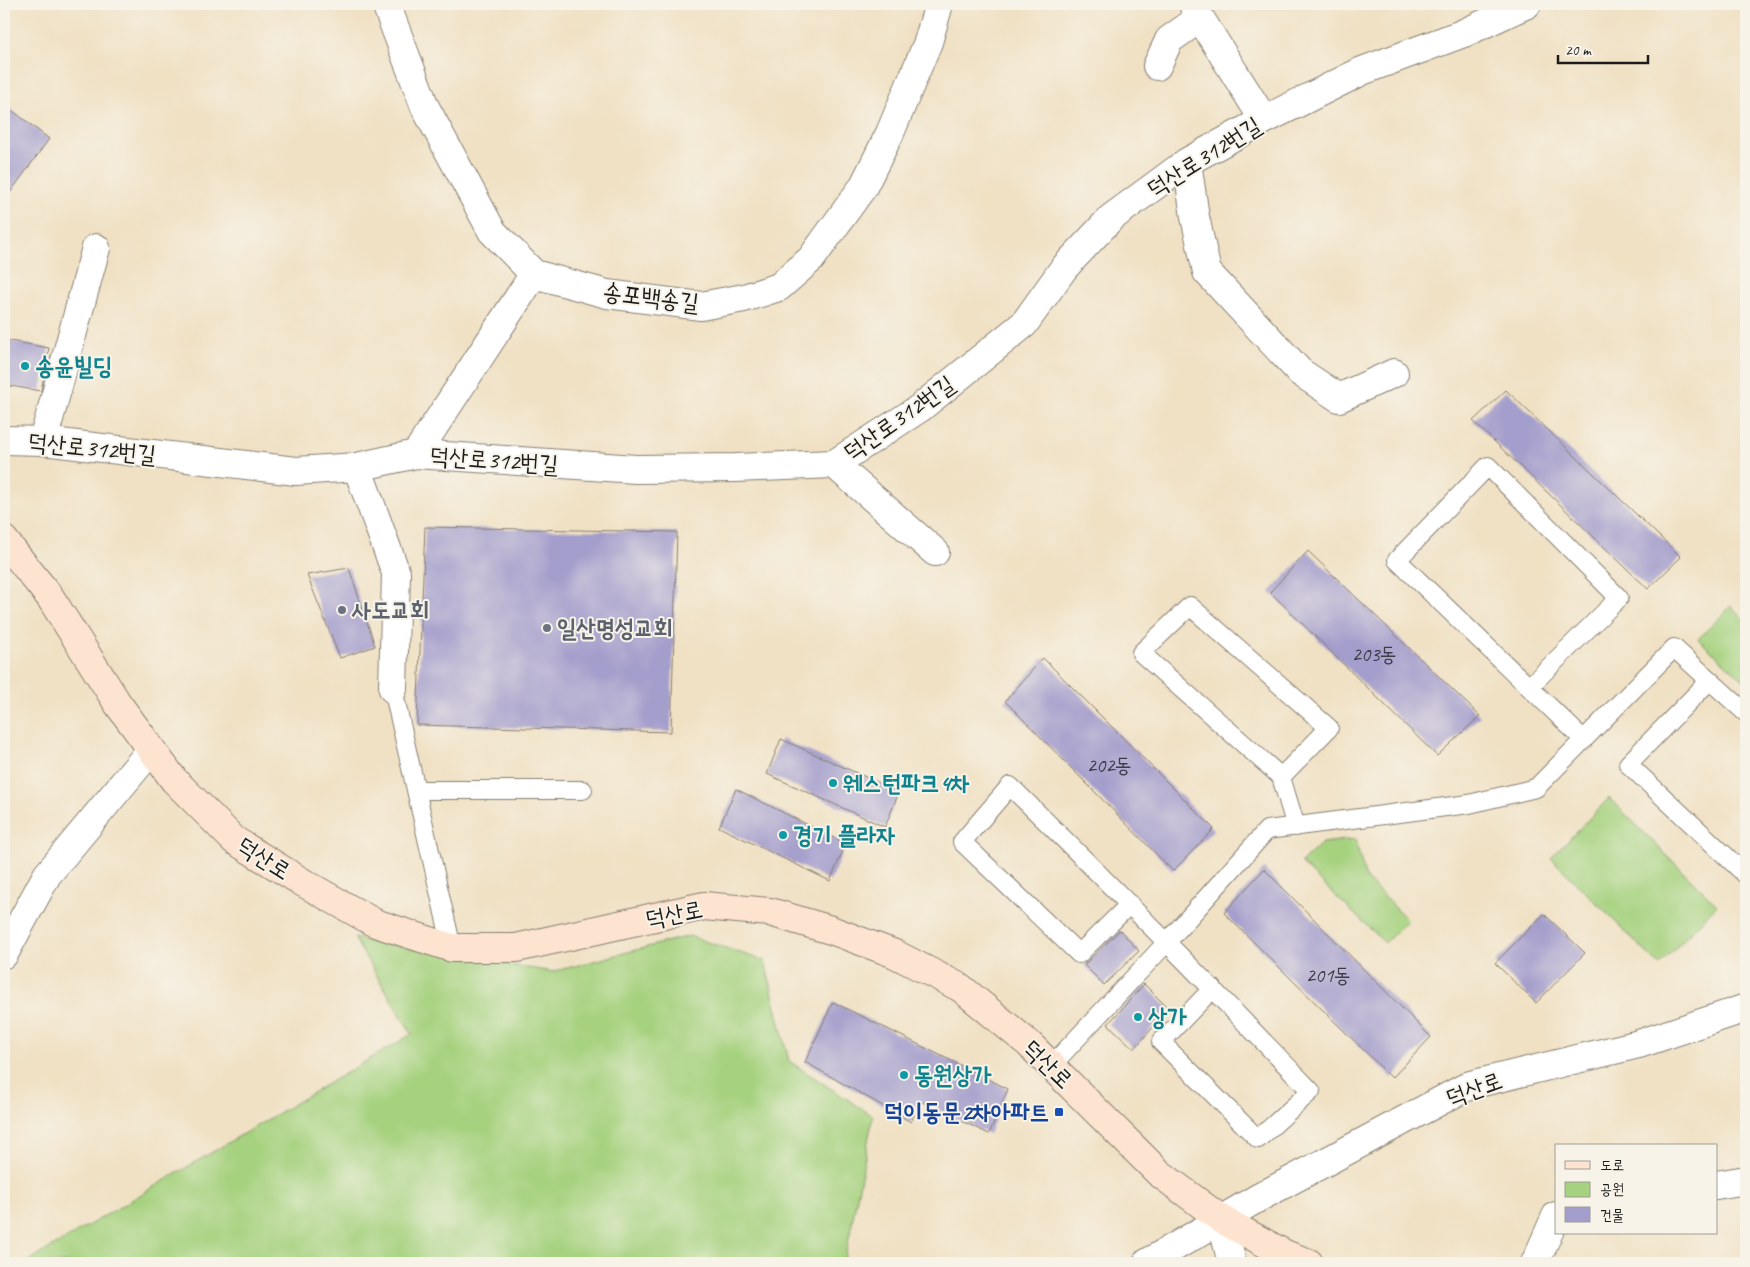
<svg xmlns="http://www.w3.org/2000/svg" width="1750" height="1267" font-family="Caveat,'Poor Story',sans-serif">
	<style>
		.green { fill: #a6d27f; stroke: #61774e }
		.building { fill: #a49ecc }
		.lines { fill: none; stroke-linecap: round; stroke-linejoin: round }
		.lane-casing { stroke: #867e70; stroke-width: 20 }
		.street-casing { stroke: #867e70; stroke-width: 30 }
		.secondary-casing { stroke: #867e70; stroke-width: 30 }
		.lane { stroke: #fff; stroke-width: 18 }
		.street { stroke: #fff; stroke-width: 28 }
		.secondary { stroke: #fde4d0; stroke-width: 28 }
		.culture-dot { fill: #0f9aa8; stroke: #f7f3e8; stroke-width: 2 }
		.worship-dot { fill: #6b7280; stroke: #f7f3e8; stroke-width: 2 }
		.transit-dot { fill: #1a4fb4; stroke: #f7f3e8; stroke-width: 2 }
		.labels { text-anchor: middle; stroke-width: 4; stroke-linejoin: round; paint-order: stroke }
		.number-label { font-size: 21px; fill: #3e3c48 }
		.street-label { font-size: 24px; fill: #1c1c1c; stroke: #f7f3e8 }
		.culture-label { font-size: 24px; font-weight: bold; fill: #0d838f; stroke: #f7f3e8; text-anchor: start }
		.worship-label { font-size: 24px; font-weight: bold; fill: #5b616d; stroke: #f7f3e8; text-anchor: start }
		.transit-label { font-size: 24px; font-weight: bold; fill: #164399; stroke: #f7f3e8; text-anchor: end }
	</style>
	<rect width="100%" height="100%" fill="#f7f3e8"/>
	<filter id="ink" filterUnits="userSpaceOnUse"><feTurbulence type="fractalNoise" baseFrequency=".02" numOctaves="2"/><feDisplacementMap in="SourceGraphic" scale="10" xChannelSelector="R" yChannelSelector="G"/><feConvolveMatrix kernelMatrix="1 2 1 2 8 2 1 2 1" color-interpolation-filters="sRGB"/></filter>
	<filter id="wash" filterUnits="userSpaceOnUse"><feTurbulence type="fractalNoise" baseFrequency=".0096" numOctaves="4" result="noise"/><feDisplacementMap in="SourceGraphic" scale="20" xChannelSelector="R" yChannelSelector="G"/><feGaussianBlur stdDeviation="1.12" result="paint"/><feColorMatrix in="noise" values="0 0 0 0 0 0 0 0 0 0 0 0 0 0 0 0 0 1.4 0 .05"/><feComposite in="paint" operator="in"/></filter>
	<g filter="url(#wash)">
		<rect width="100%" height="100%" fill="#f0e1c4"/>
		<path class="green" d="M1731 606 1746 621V682L1698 639Z
			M1609 798 1717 905 1659 965 1551 858Z
			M1355 839 1366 879 1408 920 1385 943 1301 863 1322 843Z
			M689 936 765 961 789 1061 873 1116 844 1263H25L412 1034 354 938 552 972Z"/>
		<g id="blocks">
			<path class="building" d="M4 104 49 139 4 201Z
				M4 340 49 348 41 391 4 385Z
				M1506 390 1681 557 1648 589 1473 421Z
				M425 527 677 532 671 732 417 725Z
				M1308 551 1480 716 1437 756 1270 592Z
				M349 568 375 646 340 658 307 575Z
				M1043 658 1214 829 1173 871 1005 701Z
				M781 739 899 792 885 827 767 774Z
				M736 789 846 844 830 881 719 827Z
				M1264 869 1431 1037 1392 1078 1224 913Z
				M1544 914 1585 953 1536 1003 1495 963Z
				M1120 930 1139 951 1104 985 1084 965Z
				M1144 984 1169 1009 1134 1049 1108 1024Z
				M833 1002 1008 1089 989 1134 920 1101 911 1122 805 1062Z"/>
		</g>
	</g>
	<g filter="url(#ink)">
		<use href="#blocks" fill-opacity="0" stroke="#867e70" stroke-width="1"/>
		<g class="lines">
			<defs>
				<path id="lane" d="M1710 680 1628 764 1746 875
					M1529 687 1619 598 1488 466 1397 560 1584 740
					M393 689 452 948
					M1281 777 1329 728 1190 606 1141 653 1281 777 1296 827
					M416 790H583
					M1130 904 1079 954 962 842 1010 786C1112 886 1212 988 1311 1091L1258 1139 1161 1042 1213 988
					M1051 1066 1167 942 1267 830 1469 804 1536 788 1674 648 1746 713"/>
				<path id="street" d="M386 4 425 107 492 231 534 274 607 294 701 306 744 298 779 287 811 259 863 187 890 133 928 42 939 4
					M1193 4 1200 18 1264 120
					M1157 66 1169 40 1200 18
					M1187 162 1195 217 1207 272 1300 372 1339 398 1394 373
					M4 440 43 441 296 471 357 467 416 454 636 469 736 468 834 464 920 408 1024 324 1064 268 1111 218 1187 162 1264 120 1362 71 1464 33 1527 4
					M43 441 96 248
					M416 454 534 274
					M834 464 935 552
					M357 467 396 573 393 689
					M4 954 47 875 151 750
					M1716 1185 1746 1180
					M1221 1219 1232 1263
					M1147 1263 1258 1198 1470 1085 1639 1044 1746 1008
					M1535 1263 1556 1216"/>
				<path id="secondary" d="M4 540 50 597 118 704 174 780 234 840 302 882 375 923 452 948H516L704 906 770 912 831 930 895 954 961 988 1029 1044 1159 1173 1221 1219 1285 1254 1309 1263"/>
			</defs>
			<use href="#lane" class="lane-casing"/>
			<use href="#street" class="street-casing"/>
			<use href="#secondary" class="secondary-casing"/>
			<use href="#lane" class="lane"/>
			<use href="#street" class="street"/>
			<use href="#secondary" class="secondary"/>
		</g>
	</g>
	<g class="culture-dot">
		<circle cx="25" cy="366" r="5"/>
		<circle cx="833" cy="783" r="5"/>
		<circle cx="783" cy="835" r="5"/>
		<circle cx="1138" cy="1017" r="5"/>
		<circle cx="904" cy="1075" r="5"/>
	</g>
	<g class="worship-dot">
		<circle cx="342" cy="610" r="5"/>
		<circle cx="547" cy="628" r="5"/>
	</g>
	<rect class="transit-dot" x="1054" y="1107" width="10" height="10" rx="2.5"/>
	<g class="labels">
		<g class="number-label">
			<text x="1374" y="661">203동</text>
			<text x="1109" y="772">202동</text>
			<text x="1328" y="982">201동</text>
		</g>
		<g class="street-label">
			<text transform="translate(1204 157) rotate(-32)" y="8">덕산로312번길</text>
			<text transform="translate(651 297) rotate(7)" y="8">송포백송길</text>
			<text transform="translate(899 418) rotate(-35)" y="8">덕산로312번길</text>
			<text transform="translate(92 448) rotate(6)" y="8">덕산로312번길</text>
			<text transform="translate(494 460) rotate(4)" y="8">덕산로312번길</text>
			<text transform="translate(264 858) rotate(32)" y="8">덕산로</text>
			<text transform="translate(674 914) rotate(-11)" y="8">덕산로</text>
			<text transform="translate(1048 1064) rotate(44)" y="8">덕산로</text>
			<text transform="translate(1474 1089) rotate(-20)" y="8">덕산로</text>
		</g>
		<g class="culture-label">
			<text x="35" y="374">송윤빌딩</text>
			<text x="843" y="791">웨스턴파크4차</text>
			<text x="793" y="843">경기 플라자</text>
			<text x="1148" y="1025">상가</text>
			<text x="914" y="1083">동원상가</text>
		</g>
		<g class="worship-label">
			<text x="352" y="618">사도교회</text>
			<text x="557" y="636">일산명성교회</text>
		</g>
		<g class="transit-label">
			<text x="1049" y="1120">덕이동문2차아파트</text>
		</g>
	</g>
	<rect width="1750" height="1267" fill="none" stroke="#f7f3e8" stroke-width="20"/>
	<rect x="1555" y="1144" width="162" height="90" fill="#f7f3e8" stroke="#9f9d96"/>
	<rect x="1565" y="1161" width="25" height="8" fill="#fde4d0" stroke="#9f9d96"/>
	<text x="1600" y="1170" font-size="15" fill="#1c1c1c">도로</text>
	<rect x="1565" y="1182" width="25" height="15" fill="#a6d27f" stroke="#9f9d96"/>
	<text x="1600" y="1194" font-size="15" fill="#1c1c1c">공원</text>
	<rect x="1565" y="1207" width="25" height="15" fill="#a49ecc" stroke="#9f9d96"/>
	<text x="1600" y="1220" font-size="15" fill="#1c1c1c">건물</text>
	<path d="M1558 55v8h90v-8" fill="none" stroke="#1c1c1c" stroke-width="2.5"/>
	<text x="1565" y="55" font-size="15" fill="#1c1c1c" stroke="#f7f3e8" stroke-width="4" paint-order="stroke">20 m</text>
</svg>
